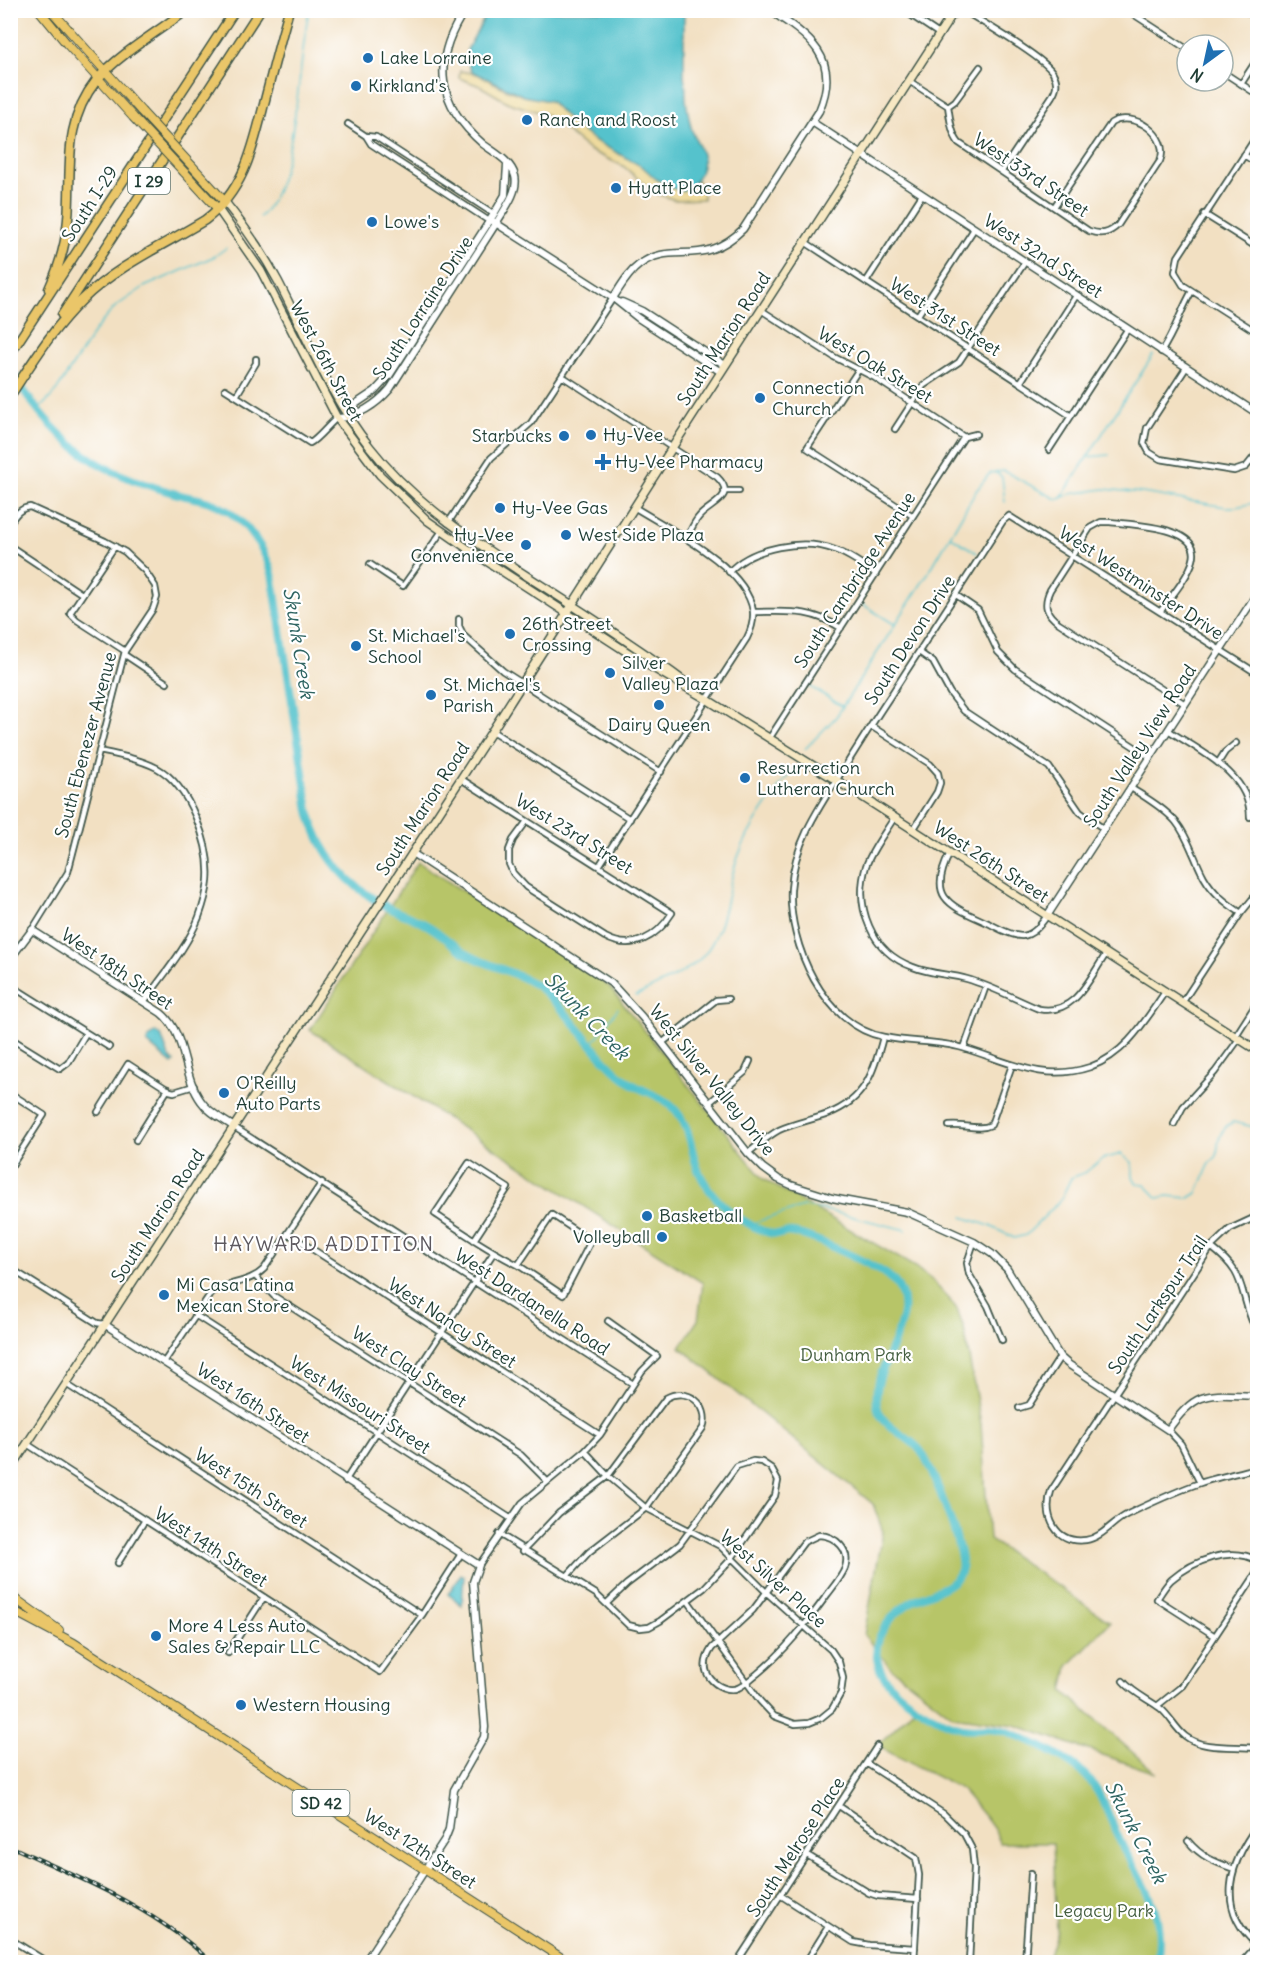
<svg xmlns="http://www.w3.org/2000/svg" width="1268" height="1973" font-family="Delius,sans-serif">
	<style>
		.green { fill: #b7c567; stroke: #6b814e; stroke-width: 1.5 }
		.sand { fill: #eeda9e; stroke: #868c69; stroke-width: 1.5 }
		.water { fill: #55c2cc; stroke: #3a8080; stroke-width: 1.5 }
		.lines { fill: none; stroke-linecap: round; stroke-linejoin: round }
		.stream { stroke: #55c2cc; stroke-width: 1.5 }
		.river { stroke: #55c2cc; stroke-width: 8 }
		.minor-casing { stroke: #3f5549; stroke-width: 8 }
		.tertiary-casing { stroke: #3f5549; stroke-width: 9 }
		.secondary-casing { stroke: #3f5549; stroke-width: 10 }
		.primary-casing { stroke: #3f5549; stroke-width: 10 }
		.motorway-casing { stroke: #3f5549; stroke-width: 11 }
		.minor { stroke: #fff; stroke-width: 4.5 }
		.tertiary { stroke: #fff; stroke-width: 6 }
		.secondary { stroke: #f7e8c3; stroke-width: 7 }
		.primary { stroke: #eac669; stroke-width: 8 }
		.motorway { stroke: #eac669; stroke-width: 8 }
		.rail-casing { stroke: #1f3d34; stroke-width: 4 }
		.rail { stroke: #fff; stroke-width: 1.5; stroke-dasharray: 4.5; stroke-linecap: butt }
		.primary-bridge-casing { stroke: #3f5549; stroke-width: 10; stroke-linecap: butt }
		.primary-bridge { stroke: #eac669; stroke-width: 8 }
		.poi-dot { fill: #1f6fb2; stroke: #fff; stroke-width: 2 }
		.labels { text-anchor: middle; stroke-width: 4.5; stroke-linejoin: round; paint-order: stroke }
		.shield { fill: #fff; stroke: #627771; stroke-width: 1.5 }
		.shield-label { font-size: 16px; font-weight: bold; fill: #1f3d34 }
		.poi-label { font-size: 18px; fill: #1f3d34; stroke: #fff; text-anchor: start }
		.street-label { font-size: 18px; fill: #1f3d34; stroke: #fff }
		.park-label { font-size: 18px; fill: #455f41; stroke: #fff }
		.water-label { font-size: 20px; font-style: italic; fill: #2f6562; stroke: #fff }
		.neighbourhood-label { font-size: 20px; letter-spacing: 1.5px; fill: #5d595f; stroke: #fff }
	</style>
	<rect width="100%" height="100%" fill="#fff"/>
	<filter id="ink" filterUnits="userSpaceOnUse"><feTurbulence type="fractalNoise" baseFrequency=".0167" numOctaves="2"/><feDisplacementMap in="SourceGraphic" scale="12" xChannelSelector="R" yChannelSelector="G"/><feConvolveMatrix kernelMatrix="1 2 1 2 8 2 1 2 1" color-interpolation-filters="sRGB"/></filter>
	<filter id="wash" filterUnits="userSpaceOnUse"><feTurbulence type="fractalNoise" baseFrequency=".008" numOctaves="4" result="noise"/><feDisplacementMap in="SourceGraphic" scale="24" xChannelSelector="R" yChannelSelector="G"/><feGaussianBlur stdDeviation="1.35" result="paint"/><feColorMatrix in="noise" values="0 0 0 0 0 0 0 0 0 0 0 0 0 0 0 0 0 1.4 0 .05"/><feComposite in="paint" operator="in"/></filter>
	<g filter="url(#wash)">
		<rect width="100%" height="100%" fill="#f2e0c2"/>
		<path class="green" d="M418 862 609 986 763 1179 915 1267 933 1281 957 1309 964 1329 981 1424 989 1539 1110 1622 1068 1666 1063 1691 1156 1773 1015 1725 953 1716 891 1668 864 1635 883 1532 873 1504 680 1347 698 1320 703 1283 310 1030Z
			M917 1705C932 1715 948 1726 966 1728 975 1729 985 1727 994 1728 1008 1729 1023 1739 1036 1745 1054 1755 1075 1763 1089 1779 1104 1796 1114 1831 1126 1852 1149 1892 1165 1914 1157 1962H1047L1057 1930 1053 1843H999L996 1832 985 1817 961 1789 877 1746Z"/>
		<path class="sand" d="M460 71 478 74 505 89 524 96 550 101 572 123 594 140 633 161 643 167 656 179 672 188 696 182 697 180 703 187V199L675 200 655 193 623 166 589 150 545 114 509 103 480 86 459 78Z"/>
		<path class="water" d="M488 11H684V76C687 85 685 91 686 99 687 108 689 118 691 127 693 135 697 141 700 149 708 166 697 184 682 191L672 188 656 179 643 167 594 140 572 123 550 101 524 96 471 71 466 58 467 50Z
			M155 1032 161 1035 169 1057 174 1062 172 1064 147 1043V1040Z
			M461 1574 464 1576 462 1605 448 1594Z"/>
		<g class="lines">
			<path class="stream" d="M260 217C297 181 298 63 309 10
				M38 410 55 393 96 329 115 307 144 287 215 256 226 248
				M1087 457 1109 455
				M996 473 1002 477 1005 502
				M1061 498 1153 355
				M950 536 977 553
				M862 604 894 624
				M809 686 842 706
				M805 749 836 717 932 567 976 491 990 473 1004 471 1054 498 1060 499 1069 494 1104 489 1142 493 1226 507H1236L1258 502
				M636 996C656 985 683 975 700 959 727 932 725 890 738 857 750 825 773 795 794 768
				M592 1044 618 1008
				M963 1217 990 1226 1014 1238 1026 1235 1053 1208 1062 1197 1071 1178 1086 1172 1102 1159 1121 1154 1132 1162 1133 1177 1137 1184 1145 1185 1158 1198 1167 1196 1189 1198 1197 1193 1210 1163 1217 1156C1218 1141 1219 1129 1233 1122L1258 1128
				M750 1224 803 1207 821 1209 906 1230"/>
			<path class="river" d="M10 369C32 406 59 440 96 462 119 476 155 488 181 495 188 497 196 498 203 500 238 509 262 541 272 573L309 811C321 856 347 885 387 907 402 915 419 919 433 929 445 937 455 947 467 954 490 967 515 971 537 986 572 1012 596 1060 632 1084 650 1095 667 1096 680 1116 690 1131 691 1148 696 1164 703 1186 720 1205 738 1217 749 1224 764 1234 777 1234 790 1234 780 1231 793 1233 810 1235 882 1268 893 1280 927 1316 866 1369 878 1409 884 1429 908 1435 920 1450 931 1464 966 1554 961 1569 956 1589 928 1592 913 1601 898 1610 886 1621 879 1638 874 1651 877 1667 885 1678 898 1697 939 1723 963 1728 974 1730 985 1727 996 1729 1017 1732 1072 1761 1086 1776 1105 1796 1112 1828 1125 1851 1148 1892 1165 1913 1157 1962"/>
		</g>
	</g>
	<g filter="url(#ink)">
		<g class="lines">
			<defs>
				<path id="minor" d="M903 10 939 34
					M963 10C982 22 1045 58 1053 73 1058 82 1057 88 1052 96L1002 171
					M1127 10 1187 49
					M1244 10 1258 19
					M1223 72 1258 95
					M909 81 948 106C950 118 951 133 959 143L1089 231C1101 235 1109 234 1118 225L1160 161C1171 136 1133 109 1111 123L1054 207
					M1241 84 1258 58
					M948 106 955 101 980 67
					M348 124 366 136 371 144 489 221
					M1258 134 1178 257 1175 272 1183 285 1258 333
					M366 136 376 137 494 214
					M1244 155 1258 164
					M1204 214 1258 248
					M805 242 1071 416
					M866 282 922 195
					M761 310 834 357 875 378 964 437 976 434
					M918 315 974 229
					M1161 352C1175 331 1180 312 1192 291
					M1186 368 1147 428 1144 443 1149 452 1160 459 1234 471 1246 467 1258 452
					M859 369 807 448 913 516
					M562 376 717 477C739 498 708 504 698 518 693 524 690 532 686 539
					M1020 383 1076 296
					M225 389 310 443C317 440 330 423 338 417
					M236 396 256 363V359
					M895 429 923 386 959 362 1025 262
					M1049 450 1127 330
					M724 491H739
					M1009 516 1003 521C965 580 927 639 889 698 873 722 858 746 843 770 819 807 794 843 791 889 788 944 824 1026 884 1037 910 1043 937 1040 963 1048 1008 1061 1042 1083 1090 1067 1126 1054 1144 1022 1165 992
					M1009 516 1258 674
					M10 523C15 515 20 508 30 507L105 541 125 552 145 571 155 586 157 597 153 609 125 651 68 872 32 930
					M448 523 491 458 531 423 613 298
					M10 546 82 594
					M115 546 70 613 77 620 125 651
					M370 564 403 586 442 531
					M729 572C752 547 804 538 835 550 850 555 863 565 876 574
					M956 595 978 610 998 652 1015 669 1150 757
					M753 612C788 612 809 608 841 628
					M1160 612C1170 598 1189 576 1193 560 1203 526 1132 525 1110 522H1101L1090 528 1050 590C1043 605 1046 614 1059 623L1185 704
					M459 619V626L464 636 503 671 661 772
					M919 652 933 662 950 693 964 711 1049 767 1080 812 1104 829
					M125 655 167 683
					M871 726 930 764 938 773 940 783 937 792 913 830
					M1168 730C1199 751 1250 773 1250 817
					M492 731 630 819
					M769 739 964 437
					M99 751C118 755 139 759 157 768 190 786 211 845 208 881 207 893 203 906 199 917 187 948 163 975 144 1002
					M1218 763 1225 752 1236 743
					M461 779 672 913C657 937 633 952 605 937L526 887 513 873 509 864V850L513 840 527 821
					M1131 788C1146 798 1164 808 1176 822 1189 838 1194 859 1204 877 1213 893 1226 903 1241 913
					M894 818C885 833 872 849 866 866 854 907 871 952 913 967 930 974 949 974 967 979 991 986 1015 999 1039 1009 1075 1016 1089 979 1106 954
					M950 853C926 899 951 906 988 923 998 928 1011 936 1022 936 1034 935 1041 924 1047 916
					M599 866 747 638C751 630 754 621 753 611 746 566 669 529 634 507
					M10 985 109 1047
					M1182 1003 1241 913 1258 892
					M1235 1037 1258 1001
					M10 1038 60 1069 68 1063 86 1033
					M662 1043 716 1000 728 999
					M964 1048 986 986
					M10 1093 44 1115 10 1168
					M710 1102 745 1072 750 1061
					M98 1112 128 1064 170 1091 174 1092 194 1086
					M1174 1124 1183 1107 1215 1072 1239 1039
					M949 1126C963 1124 979 1131 991 1125L1012 1065
					M234 1127 633 1384
					M136 1140 168 1089
					M748 1153C758 1145 768 1136 779 1130 795 1123 812 1120 828 1114 865 1100 874 1072 883 1037
					M552 1215 591 1241 563 1295 518 1265Z
					M1258 1216 1230 1229 1211 1247 1051 1491C1043 1516 1055 1544 1086 1540 1102 1538 1113 1521 1128 1514 1151 1503 1176 1491 1200 1483 1218 1477 1238 1473 1258 1468
					M289 1234 600 1435
					M474 1240 508 1188 469 1163 435 1214C462 1232 489 1251 518 1265
					M974 1242 967 1263 969 1274 988 1306 1002 1340
					M1211 1247C1246 1274 1238 1285 1252 1321
					M10 1268 97 1323 104 1324
					M256 1277 274 1296 521 1455 547 1481
					M195 1315 510 1518
					M164 1362 211 1293C228 1281 249 1284 264 1269L322 1182
					M66 1384 422 1615
					M1019 1408 1029 1405 1060 1357
					M1168 1430 1181 1444 1200 1483
					M27 1444 380 1672 422 1615 461 1554
					M585 1451 608 1476 646 1508 720 1546 767 1593 831 1650 839 1662 843 1678 841 1693 832 1709 821 1718 809 1723 795 1724 774 1716 760 1701 688 1601
					M345 1481 494 1252
					M499 1534 596 1594 628 1625 640 1628 649 1627 660 1621 704 1588 732 1558 775 1496 778 1481 771 1468 762 1462 753 1461 737 1466 680 1544 627 1584 607 1603
					M819 1535C836 1536 851 1550 845 1568 841 1578 833 1587 827 1595 806 1624 785 1651 757 1674 751 1678 745 1685 738 1688 729 1692 716 1686 710 1678 702 1668 706 1657 712 1648L753 1610 804 1542Z
					M523 1551 559 1513 608 1476 666 1398C687 1386 711 1405 703 1428L646 1508 589 1552 567 1576
					M118 1563 145 1520
					M479 1565 522 1503 585 1451 600 1435 642 1371 657 1356 608 1321
					M1215 1636 1157 1599C1161 1593 1166 1585 1171 1580 1193 1561 1231 1545 1258 1561
					M228 1653 264 1597
					M1123 1681C1133 1693 1148 1699 1160 1708 1170 1716 1175 1728 1185 1736 1204 1751 1234 1745 1258 1748
					M1157 1706 1182 1686 1258 1571
					M866 1763 944 1814 964 1834 972 1849 974 1868 969 1962
					M839 1806 916 1858 919 1875 914 1962
					M1188 1841C1201 1857 1215 1862 1234 1869
					M807 1855 869 1893 878 1896 918 1899
					M780 1895 853 1942 869 1945 915 1948
					M10 1939 47 1962
					M1257 1945C1216 1909 1228 1865 1258 1825
					M737 1962 877 1746
					M806 1962 828 1927
					M1025 1962 1031 1873
					M1242 1962 1258 1944"/>
				<path id="tertiary" d="M812 122 1258 414
					M494 222 613 298 638 318 721 372
					M613 298C621 286 628 273 639 265 664 246 686 258 712 249 724 245 734 238 743 229L819 111C842 58 809 36 769 10
					M622 302 642 311 725 365
					M345 411 375 391 389 376 494 214 505 195 507 165
					M337 418C357 418 377 404 390 389L497 222C504 210 519 191 515 176 511 161 495 153 483 144 437 104 431 61 465 10
					M412 853 611 983 642 1017 748 1153 763 1168 778 1179 791 1185 832 1198 907 1212 974 1242 992 1254 1007 1269 1060 1357 1068 1364 1168 1430C1198 1387 1210 1395 1258 1396
					M1047 916 1258 592
					M10 959 32 930 161 1013C187 1034 182 1075 201 1101 209 1113 223 1119 234 1127
					M104 1324 479 1565 473 1582 485 1727 484 1737 454 1790 449 1829 445 1839 365 1962"/>
				<path id="secondary" d="M225 202C245 227 263 253 278 281 307 337 330 397 370 447 411 500 464 534 519 571 575 607 631 642 685 682
					M218 209 261 271 337 418 380 475 428 521 468 549 641 661 708 700 836 780 1258 1051
					M10 1470 492 731 672 448 955 10"/>
				<path id="primary" d="M39 10 67 44 133 117
					M51 10 141 111
					M192 166 225 202
					M184 172 218 209
					M10 1595 59 1630
					M10 1609 74 1643 568 1962"/>
				<path id="motorway" d="M49 289C59 267 66 244 68 219 72 169 62 124 96 81 115 57 160 30 187 10
					M62 315 260 10
					M10 354 235 10
					M10 396C32 363 53 328 82 300 117 266 164 245 205 220 244 191 253 148 264 104 272 73 280 41 289 10"/>
			</defs>
			<use href="#minor" class="minor-casing"/>
			<use href="#tertiary" class="tertiary-casing"/>
			<use href="#secondary" class="secondary-casing"/>
			<use href="#primary" class="primary-casing"/>
			<use href="#motorway" class="motorway-casing"/>
			<use href="#minor" class="minor"/>
			<use href="#tertiary" class="tertiary"/>
			<use href="#secondary" class="secondary"/>
			<use href="#primary" class="primary"/>
			<use href="#motorway" class="motorway"/>
			<defs>
				<path id="rail" d="M10 1846C81 1879 154 1907 211 1962"/>
			</defs>
			<use href="#rail" class="rail-casing"/>
			<use href="#rail" class="rail"/>
			<defs>
				<path id="primary-bridge" d="M141 111 192 166
					M133 117 184 172"/>
			</defs>
			<use href="#primary-bridge" class="primary-bridge-casing"/>
			<use href="#primary-bridge" class="primary-bridge"/>
		</g>
	</g>
	<g class="poi-dot">
		<circle cx="368" cy="58" r="6"/>
		<circle cx="356" cy="86" r="6"/>
		<circle cx="527" cy="120" r="6"/>
		<circle cx="616" cy="188" r="6"/>
		<circle cx="372" cy="222" r="6"/>
		<circle cx="760" cy="398" r="6"/>
		<circle cx="591" cy="435" r="6"/>
		<circle cx="564" cy="436" r="6"/>
		<path d="M600 453h6v6h6v6h-6v6h-6v-6h-6v-6h6z"/>
		<circle cx="500" cy="508" r="6"/>
		<circle cx="566" cy="535" r="6"/>
		<circle cx="526" cy="545" r="6"/>
		<circle cx="510" cy="634" r="6"/>
		<circle cx="356" cy="646" r="6"/>
		<circle cx="610" cy="673" r="6"/>
		<circle cx="431" cy="695" r="6"/>
		<circle cx="659" cy="705" r="6"/>
		<circle cx="745" cy="778" r="6"/>
		<circle cx="224" cy="1093" r="6"/>
		<circle cx="647" cy="1216" r="6"/>
		<circle cx="662" cy="1237" r="6"/>
		<circle cx="164" cy="1295" r="6"/>
		<circle cx="156" cy="1636" r="6"/>
		<circle cx="241" cy="1705" r="6"/>
	</g>
	<g class="labels">
		<g class="shield">
			<rect x="128" y="168" width="42" height="26" rx="4.5"/>
			<rect x="292.5" y="1790" width="57" height="26" rx="4.5"/>
		</g>
		<g class="shield-label">
			<text x="149" y="187">I 29</text>
			<text x="321" y="1809">SD 42</text>
		</g>
		<g class="poi-label">
			<text x="380" y="64">Lake Lorraine</text>
			<text x="368" y="92">Kirkland's</text>
			<text x="539" y="126">Ranch and Roost</text>
			<text x="628" y="194">Hyatt Place</text>
			<text x="384" y="228">Lowe's</text>
			<text x="772" y="394">Connection<tspan x="772" dy="21">Church</tspan></text>
			<text x="603" y="441">Hy-Vee</text>
			<text x="552" y="442" text-anchor="end">Starbucks</text>
			<text x="615" y="468">Hy-Vee Pharmacy</text>
			<text x="512" y="514">Hy-Vee Gas</text>
			<text x="514" y="541" text-anchor="end">Hy-Vee<tspan x="514" dy="21">Convenience</tspan></text>
			<text x="578" y="541">West Side Plaza</text>
			<text x="522" y="630">26th Street<tspan x="522" dy="21">Crossing</tspan></text>
			<text x="368" y="642">St. Michael's<tspan x="368" dy="21">School</tspan></text>
			<text x="622" y="669">Silver<tspan x="622" dy="21">Valley Plaza</tspan></text>
			<text x="443" y="691">St. Michael's<tspan x="443" dy="21">Parish</tspan></text>
			<text x="659" y="731" text-anchor="middle">Dairy Queen</text>
			<text x="757" y="774">Resurrection<tspan x="757" dy="21">Lutheran Church</tspan></text>
			<text x="236" y="1089">O'Reilly<tspan x="236" dy="21">Auto Parts</tspan></text>
			<text x="659" y="1222">Basketball</text>
			<text x="650" y="1243" text-anchor="end">Volleyball</text>
			<text x="176" y="1291">Mi Casa Latina<tspan x="176" dy="21">Mexican Store</tspan></text>
			<text x="168" y="1632">More 4 Less Auto<tspan x="168" dy="21">Sales &amp; Repair LLC</tspan></text>
			<text x="253" y="1711">Western Housing</text>
		</g>
		<g class="street-label">
			<text transform="translate(1031 175) rotate(34)" y="6">West 33rd Street</text>
			<text transform="translate(90 204) rotate(-57)" y="6">South I-29</text>
			<text transform="translate(1043 256) rotate(33)" y="6">West 32nd Street</text>
			<text transform="translate(423 308) rotate(-57)" y="6">South Lorraine Drive</text>
			<text transform="translate(945 317) rotate(33)" y="6">West 31st Street</text>
			<text transform="translate(724 339) rotate(-57)" y="6">South Marion Road</text>
			<text transform="translate(326 361) rotate(62)" y="6">West 26th Street</text>
			<text transform="translate(875 365) rotate(31)" y="6">West Oak Street</text>
			<text transform="translate(855 580) rotate(-57)" y="6">South Cambridge Avenue</text>
			<text transform="translate(1141 583) rotate(33)" y="6">West Westminster Drive</text>
			<text transform="translate(910 640) rotate(-57)" y="6">South Devon Drive</text>
			<text transform="translate(86 745) rotate(-75)" y="6">South Ebenezer Avenue</text>
			<text transform="translate(1140 746) rotate(-57)" y="6">South Valley View Road</text>
			<text transform="translate(423 809) rotate(-57)" y="6">South Marion Road</text>
			<text transform="translate(574 834) rotate(32)" y="6">West 23rd Street</text>
			<text transform="translate(991 862) rotate(33)" y="6">West 26th Street</text>
			<text transform="translate(117 969) rotate(34)" y="6">West 18th Street</text>
			<text transform="translate(712 1080) rotate(51)" y="6">West Silver Valley Drive</text>
			<text transform="translate(158 1216) rotate(-57)" y="6">South Marion Road</text>
			<text transform="translate(532 1302) rotate(33)" y="6">West Dardanella Road</text>
			<text transform="translate(1158 1305) rotate(-56)" y="6">South Larkspur Trail</text>
			<text transform="translate(452 1323) rotate(33)" y="6">West Nancy Street</text>
			<text transform="translate(409 1367) rotate(33)" y="6">West Clay Street</text>
			<text transform="translate(253 1403) rotate(33)" y="6">West 16th Street</text>
			<text transform="translate(360 1405) rotate(33)" y="6">West Missouri Street</text>
			<text transform="translate(251 1488) rotate(33)" y="6">West 15th Street</text>
			<text transform="translate(211 1547) rotate(33)" y="6">West 14th Street</text>
			<text transform="translate(773 1579) rotate(42)" y="6">West Silver Place</text>
			<text transform="translate(796 1847) rotate(-57)" y="6">South Melrose Place</text>
			<text transform="translate(420 1849) rotate(33)" y="6">West 12th Street</text>
		</g>
		<g class="park-label">
			<text x="856" y="1361">Dunham Park</text>
			<text x="1104" y="1917">Legacy Park</text>
		</g>
		<g class="water-label">
			<text transform="translate(299 643) rotate(81)" y="7">Skunk Creek</text>
			<text transform="translate(587 1016) rotate(46)" y="7">Skunk Creek</text>
			<text transform="translate(1136 1832) rotate(63)" y="7">Skunk Creek</text>
		</g>
		<g class="neighbourhood-label">
			<text x="324" y="1251">HAYWARD ADDITION</text>
		</g>
	</g>
	<rect width="1268" height="1973" fill="none" stroke="#fff" stroke-width="36"/>
	<g transform="translate(1205 63) rotate(213)"><circle r="28" fill="#ffffff" stroke="#a5b1ae" stroke-width="1.5"/>
	<path d="M0-4.5L10 22L0 15L-10 22Z" fill="#1f6fb2"/>
	<text y="-9" font-size="16" font-weight="bold" text-anchor="middle" fill="#1f3d34">N</text>
	</g>
</svg>
